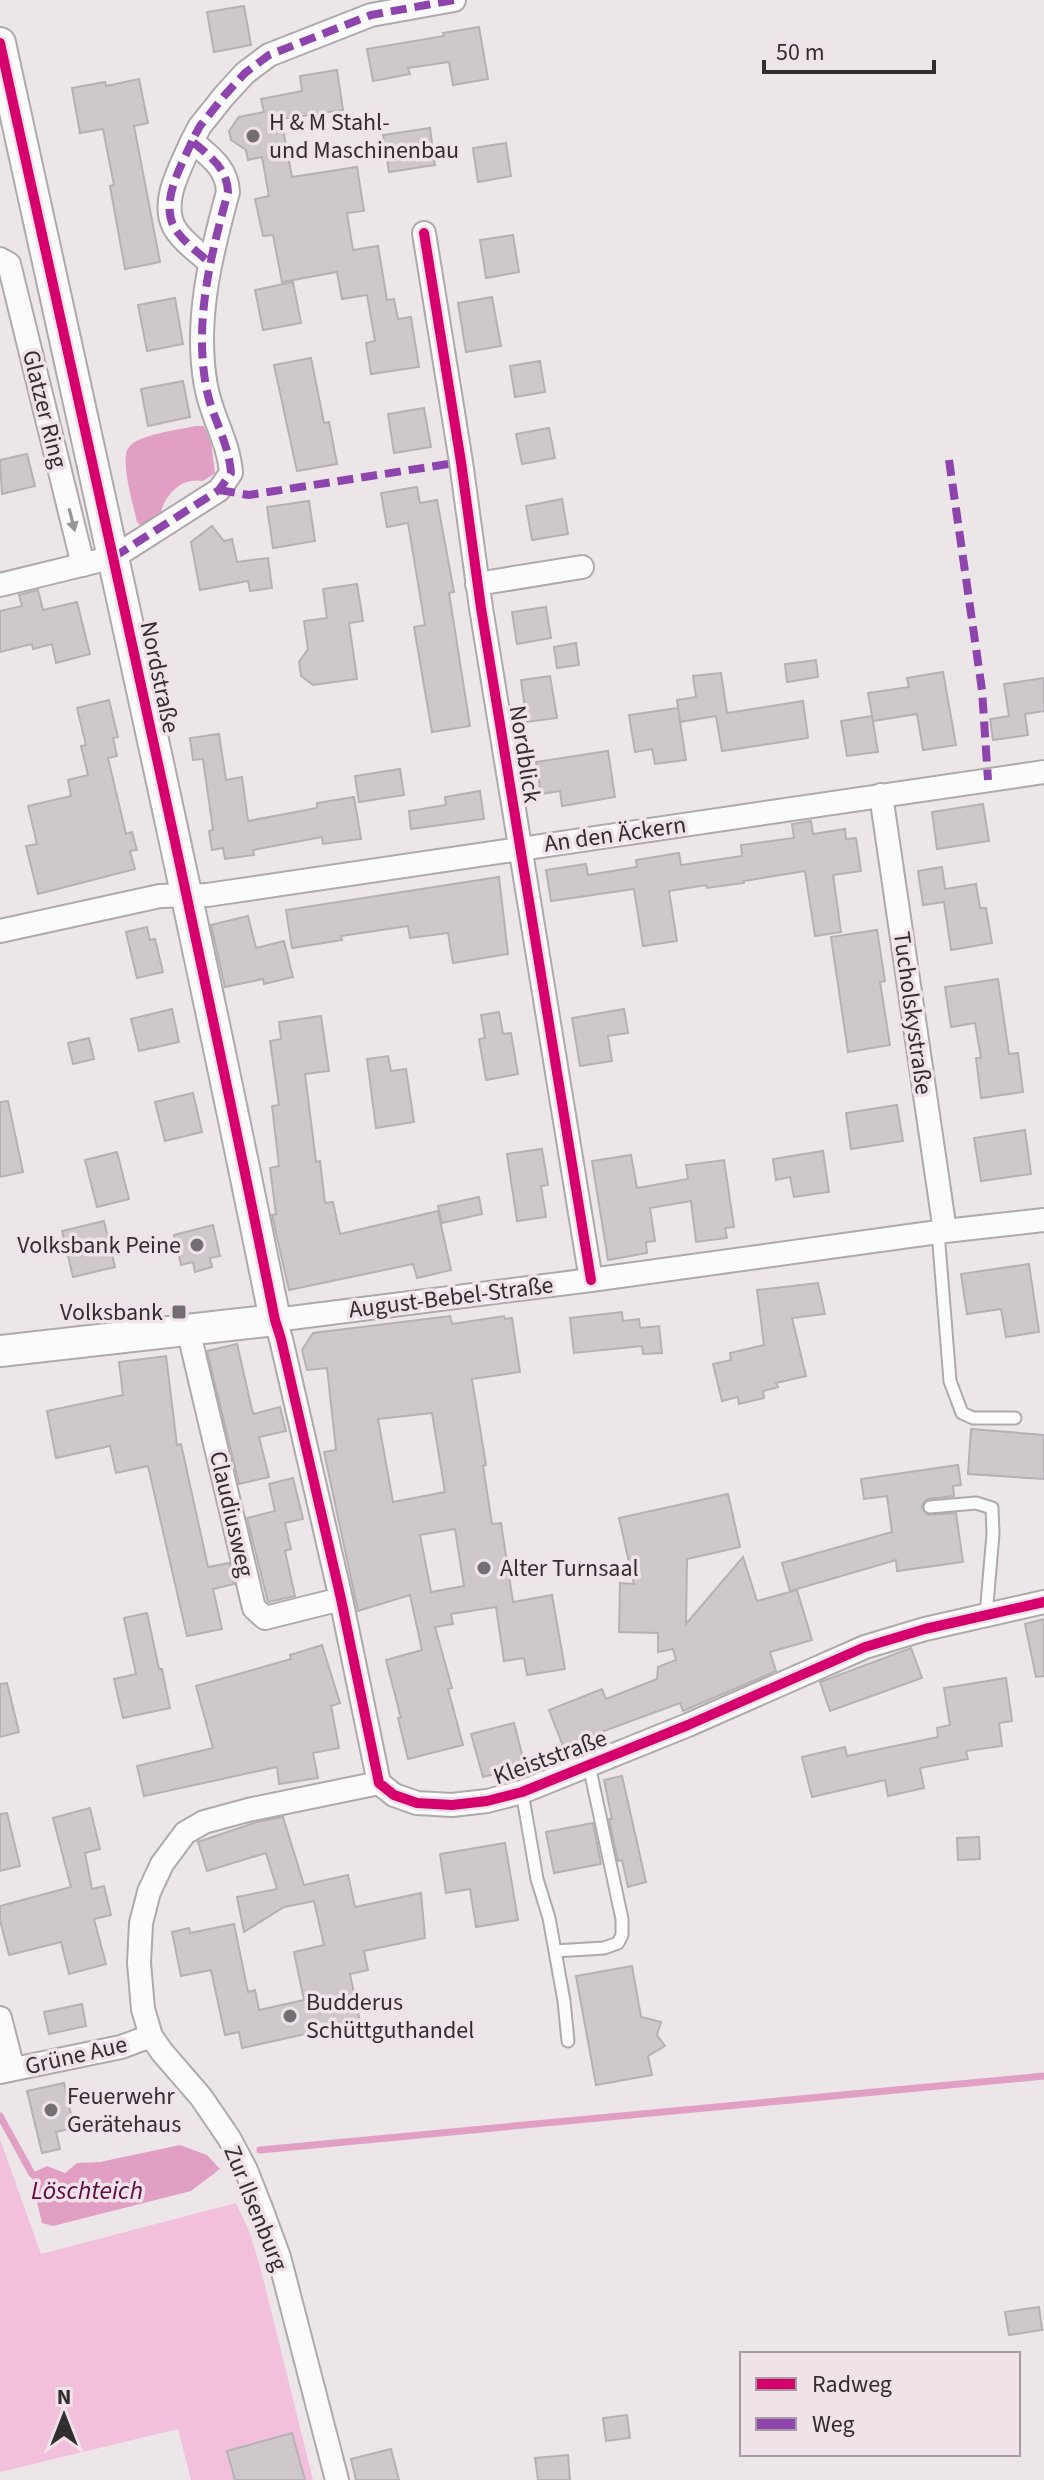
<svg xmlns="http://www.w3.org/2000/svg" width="1044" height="2480" font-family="'Source Sans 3',sans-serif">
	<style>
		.green { fill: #f2c0db }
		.water { fill: #e09fc3 }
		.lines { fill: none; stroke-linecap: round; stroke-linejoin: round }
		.stream { stroke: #e09fc3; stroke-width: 7 }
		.building { fill: #cec8cb; stroke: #b5b0b3; stroke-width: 2; fill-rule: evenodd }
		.lane-casing { stroke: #aea9ab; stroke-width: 15 }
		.street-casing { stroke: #aea9ab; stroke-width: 26 }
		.secondary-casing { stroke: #aea9ab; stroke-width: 34 }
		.lane { stroke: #fcfbfc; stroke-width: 11 }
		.street { stroke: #fcfbfc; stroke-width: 22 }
		.secondary { stroke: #fcfbfc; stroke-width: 30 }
		.quiet { stroke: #8e44ad; stroke-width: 8; stroke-dasharray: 16 8; stroke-linecap: butt }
		.cycleway-casing { stroke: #f0e2e9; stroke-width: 15 }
		.cycleway { stroke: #d6006c; stroke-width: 10 }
		.oneway { fill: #979496 }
		.poi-dot { fill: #736e71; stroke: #f0e2e9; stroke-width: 3 }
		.labels { text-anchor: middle; stroke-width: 7; stroke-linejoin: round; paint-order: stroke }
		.poi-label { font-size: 24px; fill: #322d30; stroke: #f0e2e9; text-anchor: start }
		.street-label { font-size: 24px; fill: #322d30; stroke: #f0e2e9 }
		.water-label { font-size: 26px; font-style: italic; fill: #5d0c41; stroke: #f0e2e9 }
	</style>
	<rect width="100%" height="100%" fill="#ece6e9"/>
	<path class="green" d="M0 2139 41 2254 236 2203 250 2233 262 2274 313 2480H191L178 2429 0 2472Z"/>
	<path class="water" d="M195 426H204L211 442 215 473 203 481C181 477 164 495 160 516L148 524 141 526 137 522C134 507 119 459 129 447 139 434 179 430 195 426Z
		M180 2145 207 2155 220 2169 191 2191 53 2226 42 2223 33 2186 32 2173 47 2166 65 2173 77 2163 100 2162Z"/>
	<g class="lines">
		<path class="stream" d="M0 2116 32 2174 38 2177
			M260 2150 1044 2076"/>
	</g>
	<path class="building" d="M244 6 251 45 214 52 207 12Z
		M479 27 488 79 453 85 449 62 408 68 410 74 373 81 367 49 444 36 443 33Z
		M337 70 343 110 281 119 292 177 357 167 364 211 347 213 353 250 378 246 387 300 394 299 398 319 411 317 419 367 371 374 366 343 375 341 367 295 342 299 337 272 282 282 273 235 263 236 255 199 269 196 262 157 248 160 246 150 231 140 229 131 239 117 264 112 261 99 302 91 300 76Z
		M139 79 148 123 134 126 160 262 125 269 110 186 114 185 103 129 80 133 72 88 105 82 106 86Z
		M430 128 435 165 389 172 383 135Z
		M506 143 511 176 478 182 473 148Z
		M513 235 519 272 486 278 480 240Z
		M293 282 301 323 263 330 255 290Z
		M492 297 501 346 466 352 458 303Z
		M175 298 183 344 147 351 138 305Z
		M311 358 324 423 329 422 337 464 297 471 274 365Z
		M540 361 545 392 515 397 510 366Z
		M183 381 190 417 148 426 141 389Z
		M424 408 431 447 394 453 388 414Z
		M549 428 555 458 522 464 516 434Z
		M27 454 35 486 2 494 0 460Z
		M417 487 420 503 437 500 454 592 449 593 470 726 432 732 414 627 425 625 408 523 387 527 381 493Z
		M562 499 568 534 532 540 526 506Z
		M309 501 315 541 273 548 267 507Z
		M212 526 224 541 232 539 237 562 268 558 272 588 250 591 248 581 200 590 191 542Z
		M357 584 363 621 349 623 357 679 313 685 301 676 299 662 308 649 304 621 327 618 323 589Z
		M38 590 43 610 77 602 90 654 56 663 52 644 33 649 32 644 0 652V611L22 606 19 595Z
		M546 607 551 638 517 644 512 612Z
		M576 643 579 665 557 668 554 647Z
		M816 660 818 677 787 682 785 664Z
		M943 672 956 745 923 750 917 714 873 721 868 693 909 687 907 678Z
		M721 673 727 713 803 701 808 738 722 751 716 716 680 722 677 700 696 697 693 676Z
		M550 676 557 718 527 722 521 680Z
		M1044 678V711L1025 714 1028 735 993 740 990 719 1009 716 1004 684Z
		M109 700 118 737 113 738 117 756 108 758 126 834 132 832 137 850 130 851 135 869 38 894 26 846 37 844 28 806 71 796 68 780 88 775 81 746 86 745 77 708Z
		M678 708 686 760 655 764 652 749 635 752 629 715Z
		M872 716 878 752 847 756 841 721Z
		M219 734 226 780 242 777 248 821 317 808V803L354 797 361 839 323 844 322 837 253 850 254 855 225 859 223 848 212 850 209 831 213 830 203 759 193 760 190 738Z
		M608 751 615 797 562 806 560 791 541 794 536 762Z
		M400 769 404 795 359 802 355 776Z
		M480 791 484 819 411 829 409 811 446 805 445 797Z
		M983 804 989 841 937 849 932 812Z
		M811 821 813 834 845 829 846 839 856 838 861 871 833 875 841 932 815 936 805 871 744 881V883L707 888 706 885 669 891 677 941 643 946 634 889 551 901 546 870 586 864 588 875 637 867 636 860 679 853 681 865 742 856 741 845 794 838 792 824Z
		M942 867 945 889 976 884 980 908H986L992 943 951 950 944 902 923 905 918 871Z
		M499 877 508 954 453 963 448 933 410 938 408 926 341 936 342 940 292 948 286 910Z
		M248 916 256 948 284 941 293 977 264 984 263 979 225 987 211 925Z
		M147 927 150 940 155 939 163 972 137 978 126 932Z
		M877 930 885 981 880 982 890 1045 848 1052 831 937Z
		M998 979 1009 1054 1018 1053 1023 1092 981 1098 976 1058H981L975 1023 951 1027 945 987Z
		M172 1009 179 1042 139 1051 131 1019Z
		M624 1009 628 1033 608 1036 612 1061 580 1066 572 1018Z
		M499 1012 503 1034 511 1033 518 1074 486 1080 479 1039 485 1038 481 1015Z
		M321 1016 329 1071 305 1074 316 1162 320 1161 325 1203 333 1202 340 1234 438 1211 451 1270 417 1278 413 1264 289 1290 272 1215 276 1214 270 1168 279 1166 272 1106 279 1105 270 1041 281 1039 279 1022Z
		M89 1038 94 1059 73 1064 68 1043Z
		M388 1056 391 1071 406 1069 414 1122 376 1128 367 1059Z
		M193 1093 202 1132 165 1141 155 1102Z
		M8 1101 23 1172 0 1177V1102Z
		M897 1105 903 1141 851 1149 846 1113Z
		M1025 1130 1031 1174 981 1181 974 1138Z
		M542 1149 548 1185 541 1186 546 1217 517 1221 507 1154Z
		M823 1151 829 1192 794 1197 790 1177 776 1180 773 1159Z
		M117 1152 129 1199 97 1207 85 1160Z
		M631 1155 637 1188 688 1179 686 1165 724 1160 734 1227 725 1228 727 1238 696 1242 691 1201 650 1208 655 1241 646 1242 647 1253 608 1260 592 1161Z
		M479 1197 482 1214 442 1223 438 1206Z
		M104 1221 115 1267 73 1277 62 1231Z
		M213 1225 220 1256 210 1258 212 1267 195 1272 193 1262 181 1265 174 1235Z
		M1029 1264 1039 1332 1006 1337 1001 1309 967 1314 961 1274Z
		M818 1283 825 1314 792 1318 806 1376 776 1383 778 1387 763 1391 764 1398 739 1404 738 1397 722 1401 713 1364 731 1360 730 1353 764 1345 757 1290Z
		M622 1312 623 1321 639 1319 640 1328 659 1326 662 1353 643 1354 642 1346 574 1353 570 1318Z
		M450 1316 452 1324 504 1316 505 1319 512 1318 520 1372 472 1379 486 1465 483 1466 492 1524 501 1523 513 1602 552 1595 565 1669 527 1675 524 1658 504 1661 496 1607 451 1614 453 1624 435 1627 452 1688 448 1689 463 1745 408 1759 398 1718H401L386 1660 422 1650 410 1595 358 1611 324 1452 336 1450 327 1368 307 1370 302 1350 313 1333ZM432 1413 445 1492 393 1502 378 1419ZM455 1529 464 1586 431 1592 420 1535Z
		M237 1344 253 1414 280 1407 286 1431 259 1437 269 1477 239 1484 207 1351Z
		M166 1356 177 1445 181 1444 208 1567 229 1563 234 1584 213 1589 222 1629 187 1636 148 1466 116 1473 110 1446 56 1458 47 1411 123 1395 119 1362Z
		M971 1429 1044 1435V1479L968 1474Z
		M958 1465 961 1485 953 1486 954 1496 928 1499 923 1503 922 1507 927 1515 956 1513 963 1562 897 1571 896 1560 790 1591 782 1563 892 1532 887 1496 864 1499 861 1479Z
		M293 1478 303 1519 285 1523 291 1549 285 1551 295 1596 268 1602 247 1518 275 1511 269 1484Z
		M728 1494 740 1547 687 1559 686 1624 743 1557 757 1601 797 1590 812 1640 770 1652 776 1671 760 1678 683 1711 680 1703 563 1746 549 1710 602 1689 606 1699 657 1679 658 1667 676 1660 673 1649 658 1652V1633L619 1632 620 1583 634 1584 619 1518Z
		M147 1613 159 1669H162L170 1708 123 1718 114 1679 136 1674 124 1618Z
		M1044 1619V1676L1036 1677 1025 1624Z
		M322 1645 340 1703 331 1706 339 1748 313 1753 318 1778 279 1784 277 1767 144 1796 137 1766 213 1748 196 1686 291 1659 290 1655Z
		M911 1648 922 1678 830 1711 820 1682Z
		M1006 1678 1012 1721 999 1723 1002 1746 966 1751 968 1759 920 1768 924 1788 888 1796 885 1780 812 1797 802 1757 845 1747 847 1756 938 1737 937 1728 950 1725 944 1688Z
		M7 1683 19 1732 0 1737V1684Z
		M514 1723 525 1766 483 1777 471 1734Z
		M622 1776 646 1882 628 1887 622 1860 618 1861 609 1819H612L604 1780Z
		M90 1808 100 1849 85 1853 92 1889 104 1886 111 1915 94 1919 106 1964 69 1974 61 1942 9 1955 0 1920V1906L71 1887 53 1818Z
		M7 1813 20 1866 0 1871V1814Z
		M283 1817 304 1885 348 1875 355 1907 421 1893 425 1938 364 1951 368 1970 350 1974 360 2022 242 2048 239 2032 225 2035 211 1970 181 1976 172 1932 189 1928 190 1933 234 1924 248 1992 255 1990 259 2010 304 2000 294 1952 324 1945 314 1901 284 1907 244 1932 237 1897 277 1889 266 1853 207 1871 198 1842 257 1822Z
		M593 1823 601 1864 554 1873 546 1832Z
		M979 1837 980 1859 958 1860 957 1838Z
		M505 1843 518 1920 476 1927 470 1889 446 1893 440 1854Z
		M632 1966 641 2017 661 2022 657 2035 665 2046 648 2056 652 2075 596 2085 576 1976Z
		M82 2004 86 2026 49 2034 44 2012Z
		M64 2083 74 2128 56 2132 60 2149 42 2153 27 2091Z
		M1039 2307 1042 2330 1009 2335 1005 2312Z
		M627 2415 630 2438 606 2441 603 2418Z
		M292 2433 305 2480H235L227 2451Z
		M391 2449 399 2480H356L351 2459Z
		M568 2455 570 2480H538L535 2458Z"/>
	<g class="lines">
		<defs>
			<path id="lane" d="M938 1232 950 1381 962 1413 973 1418H1015
				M930 1507 976 1503 992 1508 993 1534 986 1615
				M522 1792 537 1879 549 1918 564 2001 568 2041
				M555 1951 604 1948 618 1943 622 1935V1919L589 1765"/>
			<path id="street" d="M192 141C182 165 160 200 174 227 181 240 199 253 210 263
				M424 233 461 462 481 608 591 1280
				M0 259 9 264 83 565
				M477 584 582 567
				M0 585 114 557 219 490 231 473C229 442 211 416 206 386 194 321 211 254 228 192 227 167 209 156 192 141L200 126 224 96 245 73 269 55 371 15 454 0
				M881 795 945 1231
				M0 931 160 896 207 895 1044 772
				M1044 1220 945 1231 591 1280 275 1320 281 1339 341 1599 379 1783 394 1795 417 1803 452 1805 487 1801 522 1792 688 1725 865 1647 925 1629 1044 1602
				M188 1329 254 1608 265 1618 341 1599
				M0 2018 13 2069
				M0 2072 121 2047 151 2036
				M337 2480 279 2257 261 2208 246 2170 229 2138 201 2097 162 2052 151 2036 143 2009 139 1963 141 1923 149 1892 162 1864 185 1833 204 1822 248 1810 379 1783"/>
			<path id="secondary" d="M0 43C93 469 189 893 275 1320L0 1351"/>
		</defs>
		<use href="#lane" class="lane-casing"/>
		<use href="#street" class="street-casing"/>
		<use href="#secondary" class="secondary-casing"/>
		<use href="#lane" class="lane"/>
		<use href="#street" class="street"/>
		<use href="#secondary" class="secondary"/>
		<path class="quiet" d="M192 141C182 165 160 200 174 227 181 240 199 253 210 263
			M949 460 982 690 988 780
			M219 490 249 495 461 462
			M114 557 219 490 231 473C229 442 211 416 206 386 194 321 211 254 228 192 227 167 209 156 192 141L200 126 224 96 245 73 269 55 371 15 454 0"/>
		<defs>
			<path id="cycleway" d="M0 43C93 469 189 893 275 1320L281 1339 341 1599 379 1783 394 1795 417 1803 452 1805 487 1801 522 1792 688 1725 865 1647 925 1629 1044 1602
				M424 233 461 462 481 608 591 1280"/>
		</defs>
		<use href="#cycleway" class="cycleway-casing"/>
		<use href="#cycleway" class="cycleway"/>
	</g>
	<defs><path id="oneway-solid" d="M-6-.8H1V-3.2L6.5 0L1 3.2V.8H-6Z" transform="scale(2)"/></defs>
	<use class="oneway" href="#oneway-solid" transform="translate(72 520) rotate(76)"/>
	<g class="poi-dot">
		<circle cx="253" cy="136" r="8"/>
		<circle cx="197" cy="1245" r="8"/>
		<rect x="171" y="1304" width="16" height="16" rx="4"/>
		<circle cx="484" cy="1568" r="8"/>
		<circle cx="290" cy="2016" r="8"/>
		<circle cx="51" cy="2110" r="8"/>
	</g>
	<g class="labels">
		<g class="poi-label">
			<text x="269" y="130">H &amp; M Stahl-<tspan x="269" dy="28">und Maschinenbau</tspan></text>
			<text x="181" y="1253" text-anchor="end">Volksbank Peine</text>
			<text x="163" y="1320" text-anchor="end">Volksbank</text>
			<text x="500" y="1576">Alter Turnsaal</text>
			<text x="306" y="2010">Budderus<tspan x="306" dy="28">Schüttguthandel</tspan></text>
			<text x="67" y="2104">Feuerwehr<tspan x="67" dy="28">Gerätehaus</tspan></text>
		</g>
		<g class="street-label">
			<text transform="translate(45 409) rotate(76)" y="8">Glatzer Ring</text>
			<text transform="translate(160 677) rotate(78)" y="8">Nordstraße</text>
			<text transform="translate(525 754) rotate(81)" y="8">Nordblick</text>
			<text transform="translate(615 834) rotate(-8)" y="8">An den Äckern</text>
			<text transform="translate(913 1013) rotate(82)" y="8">Tucholskystraße</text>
			<text transform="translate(451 1297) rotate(-7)" y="8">August-Bebel-Straße</text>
			<text transform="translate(232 1514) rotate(77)" y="8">Claudiusweg</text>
			<text transform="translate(550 1757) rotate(-20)" y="8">Kleiststraße</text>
			<text transform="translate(76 2055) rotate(-13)" y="8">Grüne Aue</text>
			<text transform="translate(256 2208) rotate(68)" y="8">Zur Ilsenburg</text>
		</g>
		<g class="water-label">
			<text x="87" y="2199">Löschteich</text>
		</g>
	</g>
	<rect x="740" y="2352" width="280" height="104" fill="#f0e2e9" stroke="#a49a9f" stroke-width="2"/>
	<rect x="756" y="2378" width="40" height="12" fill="#d6006c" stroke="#a49a9f" stroke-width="2"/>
	<text x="812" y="2392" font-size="24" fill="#322d30">Radweg</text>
	<rect x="756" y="2418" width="40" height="12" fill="#8e44ad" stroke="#a49a9f" stroke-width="2"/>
	<text x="812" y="2432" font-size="24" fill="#322d30">Weg</text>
	<g transform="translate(64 2416)" stroke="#f0e2e9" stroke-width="6" paint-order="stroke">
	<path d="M0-6L14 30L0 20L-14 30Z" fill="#322d30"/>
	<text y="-12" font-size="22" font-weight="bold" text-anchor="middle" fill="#322d30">N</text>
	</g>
	<path d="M764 60v12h170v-12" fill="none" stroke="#322d30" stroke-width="4"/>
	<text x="776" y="60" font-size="24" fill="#322d30" stroke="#f0e2e9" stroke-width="6" paint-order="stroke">50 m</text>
</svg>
